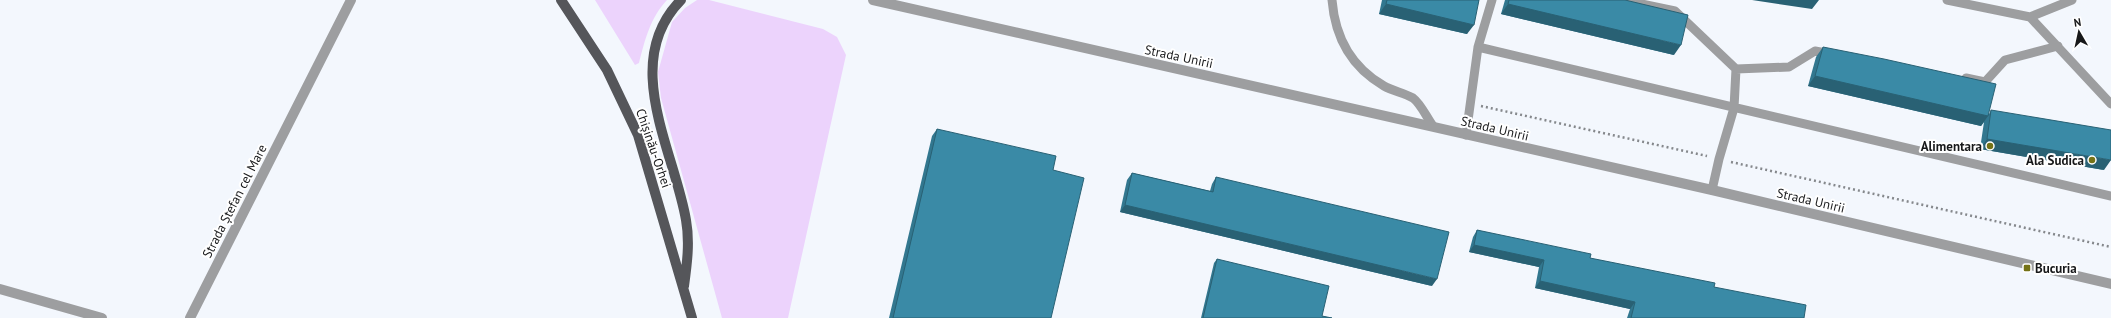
<svg xmlns="http://www.w3.org/2000/svg" width="2111" height="318" font-family="'PT Sans',sans-serif">
	<style>
		.green { fill: #ecd3fc }
		.lines { fill: none; stroke-linecap: round; stroke-linejoin: round }
		.path { stroke: #85888c; stroke-width: 2.5; stroke-dasharray: 2 3; stroke-linecap: butt }
		.service { stroke: #9d9ea0; stroke-width: 9 }
		.minor { stroke: #9d9ea0; stroke-width: 10 }
		.tertiary { stroke: #9d9ea0; stroke-width: 10 }
		.primary { stroke: #55565a; stroke-width: 10 }
		.wall { fill: #32778f }
		.shaded-wall { fill: #296174 }
		.building { fill: #3a8aa6; stroke: #296174 }
		.poi-dot { fill: #747216; stroke: #fff; stroke-width: 1.5 }
		.labels { text-anchor: middle; stroke-width: 4; stroke-linejoin: round; paint-order: stroke }
		.street-label { font-size: 13px; fill: #17181a; stroke: #fff }
		.poi-label { font-size: 13px; font-weight: bold; fill: #17181a; stroke: #fff; text-anchor: end }
	</style>
	<rect width="100%" height="100%" fill="#f3f7fd"/>
	<path class="green" d="M595 0H667C650 18 645 40 639 63L635 65Z
		M697 0H709L823 29 837 37 846 55 788 318H722L661 98 658 72 672 22 685 8Z"/>
	<g class="lines">
		<path class="path" d="M1481 106 1707 156
			M1731 162 2111 247"/>
		<path class="service" d="M1332 0C1335 37 1351 67 1384 86 1393 91 1404 93 1413 98 1421 104 1427 118 1433 126
			M1623 0 1675 11 1736 69 1789 67 1815 51 1831 54
			M1947 0 2030 17 2111 104
			M2030 17 2072 0
			M1478 47 2111 196
			M1966 78 1985 82 2005 60 2058 46
			M1466 135 1478 47 1492 0
			M1712 190 1719 159 1734 108 1736 69"/>
		<path class="minor" d="M0 289 102 318"/>
		<path class="tertiary" d="M873 0 1712 190 2111 284
			M190 318 351 0"/>
		<path class="primary" d="M561 0 607 70 638 135 692 318
			M681 0C620 62 674 150 686 220 690 242 687 264 684 286"/>
	</g>
	<path class="wall" d="M1382 0H1479L1467 34 1379 14Z
		M1505 0H1625L1674 55 1501 14Z
		M1823 47 1989 114 1991 110 2104 170 1980 149 1984 122 1981 126 1808 86 1816 57Z
		M937 129 1053 170 1051 318H889L932 136Z
		M1132 173 1210 191 1212 184 1216 177 1432 286 1120 212 1127 180Z
		M1477 230 1590 258 1714 287 1804 318H1627L1630 309 1535 288 1539 267 1469 252 1473 237Z
		M1217 259 1322 316 1332 318H1201L1214 263Z"/>
	<path class="shaded-wall" d="M1752 0H1819L1812 9Z
		M1386 4 1474 25 1467 34 1379 14Z
		M1508 4 1681 45 1674 55 1501 14Z
		M1815 76 1988 116 1981 126 1808 86Z
		M1987 139 2111 160 2104 170 1980 149Z
		M1125 205 1437 279 1432 286 1120 212Z
		M1474 245 1544 260 1539 267 1469 252Z
		M1540 281 1635 302 1630 309 1535 288Z"/>
	<path class="building" d="M1387 0H1479L1474 25 1386 4Z
		M1509 0H1625L1688 15 1681 45 1508 4Z
		M1823 47 1884 59 1996 84 1988 116 1815 76Z
		M1991 110 2111 130V160L1987 139Z
		M937 129 1056 156 1053 170 1084 178 1051 318H893Z
		M1132 173 1213 192 1216 177 1449 232 1437 279 1125 205Z
		M1477 230 1591 254 1590 258 1715 283 1714 287 1806 305 1804 318H1631L1635 302 1540 281 1544 260 1474 245Z
		M1217 259 1329 286 1322 316 1332 318H1203Z"/>
	<g class="poi-dot">
		<circle cx="1990" cy="146" r="4"/>
		<circle cx="2092" cy="160" r="4"/>
		<rect x="2023" y="264" width="8" height="8" rx="2"/>
	</g>
	<g class="labels">
		<g class="street-label">
			<text transform="translate(1179 56) rotate(12)" y="5">Strada Unirii</text>
			<text transform="translate(1495 128) rotate(13)" y="5">Strada Unirii</text>
			<text transform="translate(654 148) rotate(71)" y="5">Chișinău-Orhei</text>
			<text transform="translate(1811 200) rotate(13)" y="5">Strada Unirii</text>
			<text transform="translate(234 201) rotate(-63)" y="5">Strada Ștefan cel Mare</text>
		</g>
		<g class="poi-label">
			<text x="1982" y="151">Alimentara</text>
			<text x="2084" y="165">Ala Sudica</text>
			<text x="2035" y="273" text-anchor="start">Bucuria</text>
		</g>
	</g>
	<g transform="translate(2079 32) rotate(351)" stroke="#ffffff" stroke-width="3" paint-order="stroke">
	<path d="M0-3L7 15L0 10L-7 15Z" fill="#17181a"/>
	<text y="-6" font-size="11" font-weight="bold" text-anchor="middle" fill="#17181a">N</text>
	</g>
</svg>
